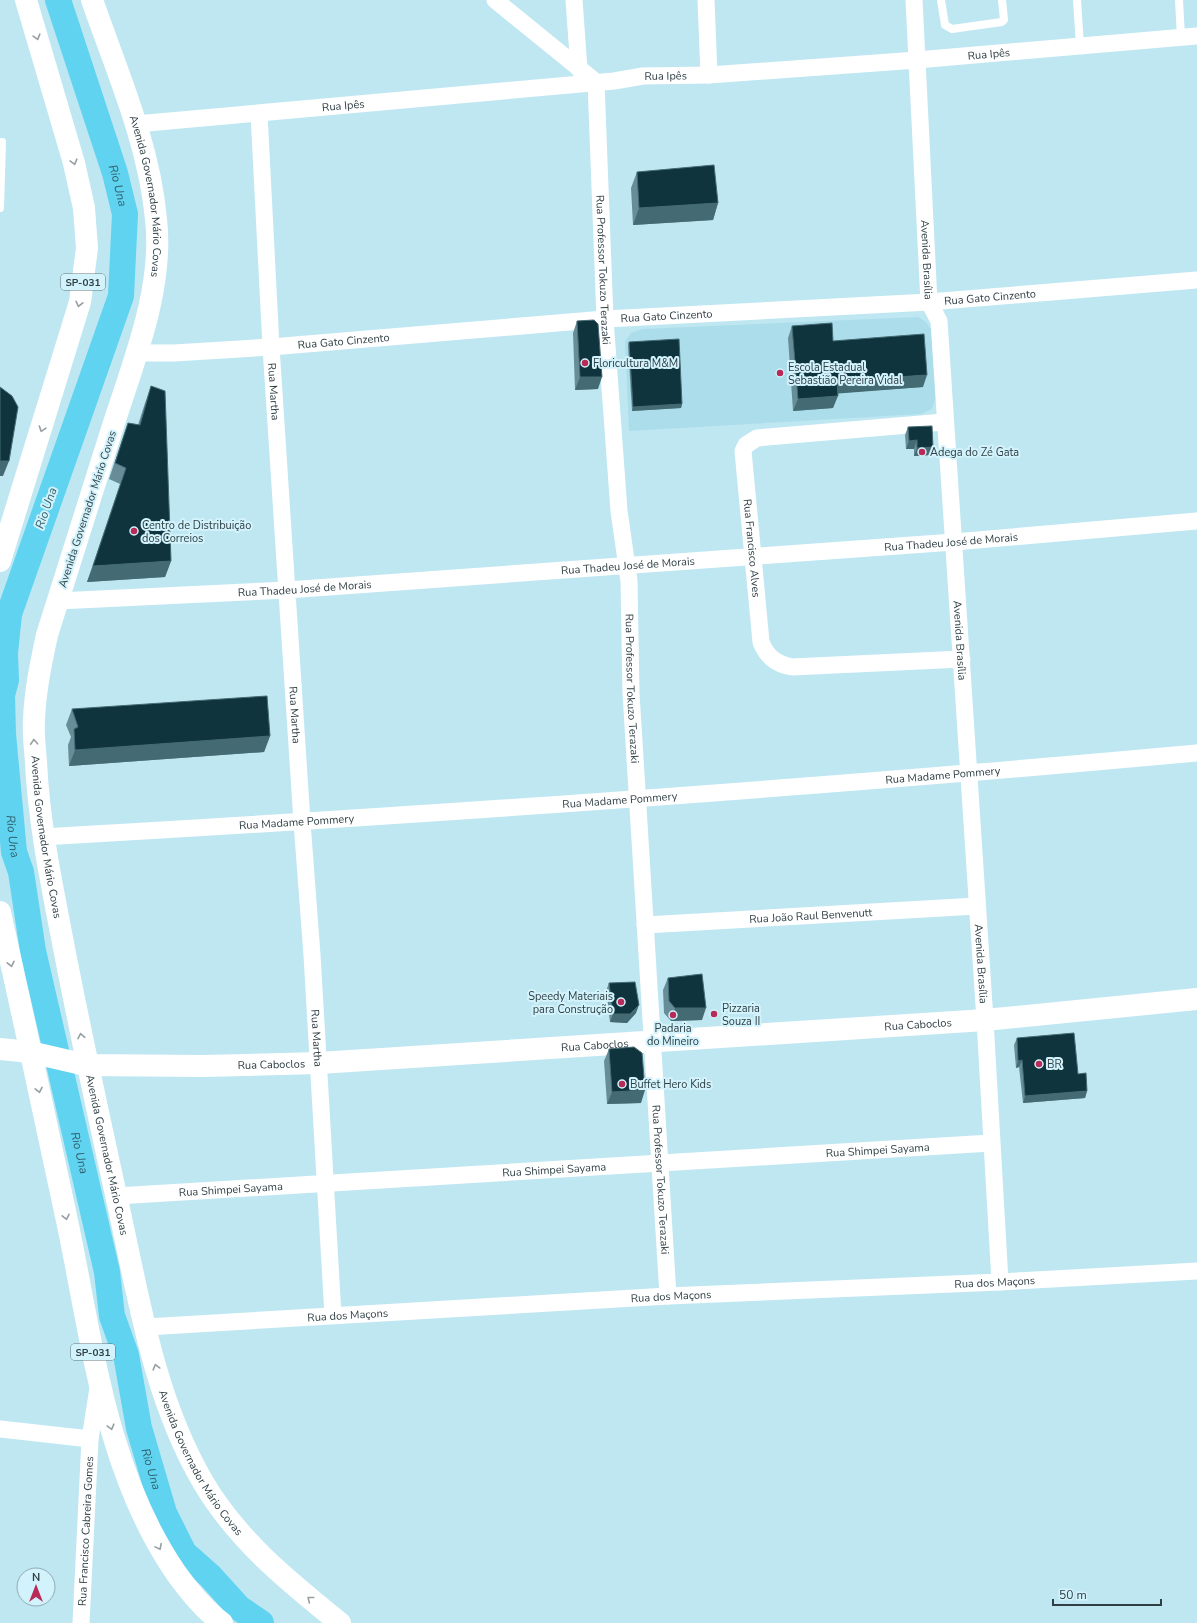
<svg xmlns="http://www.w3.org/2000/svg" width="1197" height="1623" font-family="'Nunito Sans',sans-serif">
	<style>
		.built { fill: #acddeb }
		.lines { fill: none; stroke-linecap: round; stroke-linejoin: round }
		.river { stroke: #60d3f0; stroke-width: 26 }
		.lane { stroke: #fff; stroke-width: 8 }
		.street { stroke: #fff; stroke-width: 17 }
		.secondary { stroke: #fff; stroke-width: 22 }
		.highway { stroke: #fff; stroke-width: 22 }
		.wall { fill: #678e98 }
		.shaded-wall { fill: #446a73 }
		.building { fill: #0f343d; stroke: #446a73 }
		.oneway { stroke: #979fa2 }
		.poi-dot { fill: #b82a58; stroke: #d3f3fc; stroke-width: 1.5 }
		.labels { text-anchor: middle; stroke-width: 4; stroke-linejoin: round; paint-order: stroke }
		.shield { fill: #d3f3fc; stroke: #60757b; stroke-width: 1 }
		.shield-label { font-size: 10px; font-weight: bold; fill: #2f3f44 }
		.street-label { font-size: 11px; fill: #2f3f44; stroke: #d3f3fc }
		.poi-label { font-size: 11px; fill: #2f3f44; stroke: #d3f3fc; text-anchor: start }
		.water-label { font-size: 12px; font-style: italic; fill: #2f606c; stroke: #d3f3fc }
	</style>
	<rect width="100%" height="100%" fill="#bfe7f2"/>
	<path class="built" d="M918 317 926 322 931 329 936 397 932 409 921 414 629 431 625 341 631 333 642 329Z"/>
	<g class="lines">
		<path class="river" id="s1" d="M58 0 115 173 125 214 121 296 9 614 5 653 6 680 2 695 3 734 14 852 21 872 33 951 107 1272 112 1316 126 1355 139 1428 164 1513 184 1553 210 1576 239 1608 261 1623"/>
		<path class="lane" d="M941 0 945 25 952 29 1002 22 1004 20 1002 0
			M1077 0 1080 46
			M1179 0 1181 37
			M0 208 2 142"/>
		<g class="street">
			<path id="s2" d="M495 0 596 82 605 319 619 511 629 581 631 693 668 1296"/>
			<path d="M574 0 579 69"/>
			<path d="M706 0 709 75"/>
			<path id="s3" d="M914 0 929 302 939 321 985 1020 1000 1282"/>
			<path id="s4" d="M259 114 271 347 302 822 312 955 333 1315"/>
			<path id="s5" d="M136 124 614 81 643 76 709 75 917 60 1197 36"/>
			<path id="s6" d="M136 353H174L271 347 605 319 929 302 1197 280"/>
			<path id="s7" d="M944 422 757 438 746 445 743 451 761 642C767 657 776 664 792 667L962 659"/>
			<path id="s8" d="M58 601 287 590 954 542 1197 521"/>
			<path id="s9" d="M42 837C428 815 813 788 1197 753"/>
			<path id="s10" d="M645 925 977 906"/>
			<path id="s11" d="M117 1196 991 1143"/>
			<path id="s12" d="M146 1327 668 1296 1000 1282 1197 1271"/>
			<path d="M0 1429 90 1439"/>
			<path id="s13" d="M81 1623 90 1439 98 1388"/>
		</g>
		<path class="secondary" id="s14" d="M0 1049 30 1052 86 1065 203 1066 319 1063 985 1020 1197 999"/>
		<g class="highway">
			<path id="s15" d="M92 0C117 72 149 143 156 219 164 289 133 363 112 429 90 497 69 566 47 635 41 663 35 691 34 720 33 734 35 748 36 762 39 825 52 886 64 948 80 1031 98 1113 116 1195 138 1292 152 1395 203 1482 237 1540 288 1581 340 1623"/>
			<path d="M0 561 80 302 87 248 84 208 74 163 26 0"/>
			<path d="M0 912C22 1013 45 1115 66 1216 92 1337 104 1468 176 1573 189 1591 204 1610 222 1623"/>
		</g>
	</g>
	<path class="wall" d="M637 172 718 203 713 220 633 225 631 188Z
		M577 321 598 389 575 390 573 333Z
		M792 326 833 341 923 387 837 393 833 408 793 411 788 338Z
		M629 342 682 404 681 408 632 411 628 346Z
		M151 386 171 561 165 577 87 582 120 484 109 479 122 440 128 423 138 425 145 403Z
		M908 427 931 455 914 456V449H906L905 435Z
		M72 709 270 736 264 752 69 766 68 745 71 737 66 725Z
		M668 978 702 1020 671 1021 664 1013 663 990Z
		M609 983 636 1013 627 1023 610 1022 606 991Z
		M1017 1038 1078 1074 1087 1091 1085 1098 1023 1103 1019 1067 1016 1068 1014 1045Z
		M609 1049 641 1103 607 1104 604 1061Z"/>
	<path class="shaded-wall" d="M718 203 713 220 633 225 639 208Z
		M927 375 923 387 832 394 837 381Z
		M580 377H602L598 389 575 390Z
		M838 396 833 408 793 411 798 399Z
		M682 404 681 408 632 411 633 407Z
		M917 440 914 449H906L909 441Z
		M933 447 931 455 914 456 917 448Z
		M0 461H9L3 476H0Z
		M171 561 165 577 87 582 93 566Z
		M270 736 264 752 69 766 75 750Z
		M639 1005 636 1013 627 1023 610 1022 613 1014Z
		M675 1008H706L702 1020 671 1021Z
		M1022 1060 1019 1067 1016 1068 1018 1061Z
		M645 1090 641 1103 607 1104 612 1092Z
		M1087 1091 1085 1098 1023 1103 1025 1096Z"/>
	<path class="building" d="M714 165 718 203 639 208 637 172Z
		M594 320 598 324 602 377H580L577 321Z
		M832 323 833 341 924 334 927 375 837 381 838 396 798 399 792 326Z
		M679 339 682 404 633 407 629 342Z
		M151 386 165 391 171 561 93 566 126 468 115 463 128 423 140 425Z
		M0 387 12 396 18 407 9 461H0Z
		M932 426 933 447 917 448V440L909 441 908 427Z
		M267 696 270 736 75 750 74 729 78 727 72 709Z
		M702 974 706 1008H675L669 1001 668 978Z
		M635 982 639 1005 630 1014H613L609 983Z
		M1074 1033 1078 1074 1086 1073 1087 1091 1025 1096 1022 1060 1018 1061 1017 1038Z
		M634 1047 642 1053 645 1090 612 1092 609 1049Z"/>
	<defs><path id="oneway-chevron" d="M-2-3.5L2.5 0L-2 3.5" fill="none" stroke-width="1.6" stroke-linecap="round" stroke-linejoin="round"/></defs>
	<g class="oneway">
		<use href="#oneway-chevron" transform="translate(37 37) rotate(74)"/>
		<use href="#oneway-chevron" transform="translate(74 162) rotate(75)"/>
		<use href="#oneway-chevron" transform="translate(79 304) rotate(103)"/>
		<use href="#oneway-chevron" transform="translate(42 429) rotate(108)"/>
		<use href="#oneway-chevron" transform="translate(34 742) rotate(-93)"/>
		<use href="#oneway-chevron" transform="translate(11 964) rotate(78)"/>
		<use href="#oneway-chevron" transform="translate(81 1036) rotate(-101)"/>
		<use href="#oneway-chevron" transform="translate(39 1090) rotate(78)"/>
		<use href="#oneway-chevron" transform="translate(66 1217) rotate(78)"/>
		<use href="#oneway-chevron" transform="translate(156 1367) rotate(-105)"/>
		<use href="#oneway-chevron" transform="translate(111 1427) rotate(75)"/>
		<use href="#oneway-chevron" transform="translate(159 1547) rotate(62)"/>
		<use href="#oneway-chevron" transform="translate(310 1599) rotate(-141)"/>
	</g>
	<g class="poi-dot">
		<circle cx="585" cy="363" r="4"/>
		<circle cx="780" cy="373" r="4"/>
		<circle cx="922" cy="452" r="4"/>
		<circle cx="134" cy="531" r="4"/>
		<circle cx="621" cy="1002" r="4"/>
		<circle cx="714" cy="1014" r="4"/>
		<circle cx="673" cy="1015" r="4"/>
		<circle cx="1039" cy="1064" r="4"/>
		<circle cx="622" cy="1084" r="4"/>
	</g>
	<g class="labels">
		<g class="shield">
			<rect x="61" y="274" width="44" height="16" rx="3"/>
			<rect x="71" y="1344" width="44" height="16" rx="3"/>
		</g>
		<g class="shield-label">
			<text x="83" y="286">SP-031</text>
			<text x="93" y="1356">SP-031</text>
		</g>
		<g class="street-label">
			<text dy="4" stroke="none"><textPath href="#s5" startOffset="856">Rua Ipês</textPath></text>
			<text dy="4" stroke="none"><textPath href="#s5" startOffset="532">Rua Ipês</textPath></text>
			<text dy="4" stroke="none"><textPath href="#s5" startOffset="208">Rua Ipês</textPath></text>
			<text dy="4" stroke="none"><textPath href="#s15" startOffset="205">Avenida Governador Mário Covas</textPath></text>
			<text dy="4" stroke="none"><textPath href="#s3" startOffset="260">Avenida Brasília</textPath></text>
			<text dy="4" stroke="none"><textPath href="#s2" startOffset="318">Rua Professor Tokuzo Terazaki</textPath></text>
			<text dy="4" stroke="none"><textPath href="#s6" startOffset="856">Rua Gato Cinzento</textPath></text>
			<text dy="4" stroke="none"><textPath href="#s6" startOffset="532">Rua Gato Cinzento</textPath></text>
			<text dy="4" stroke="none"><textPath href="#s6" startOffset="208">Rua Gato Cinzento</textPath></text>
			<text dy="4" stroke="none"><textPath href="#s4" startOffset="278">Rua Martha</textPath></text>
			<text transform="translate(87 509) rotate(-72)" y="4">Avenida Governador Mário Covas</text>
			<text dy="4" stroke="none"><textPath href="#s8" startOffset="895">Rua Thadeu José de Morais</textPath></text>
			<text dy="4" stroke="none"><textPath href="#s7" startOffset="305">Rua Francisco Alves</textPath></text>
			<text dy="4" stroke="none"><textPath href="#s8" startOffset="571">Rua Thadeu José de Morais</textPath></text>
			<text dy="4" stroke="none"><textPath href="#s8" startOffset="247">Rua Thadeu José de Morais</textPath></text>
			<text dy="4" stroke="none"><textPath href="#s3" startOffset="644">Avenida Brasília</textPath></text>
			<text dy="4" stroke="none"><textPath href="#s2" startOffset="738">Rua Professor Tokuzo Terazaki</textPath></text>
			<text dy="4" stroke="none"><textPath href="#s4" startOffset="602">Rua Martha</textPath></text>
			<text dy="4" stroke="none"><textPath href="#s9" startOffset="903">Rua Madame Pommery</textPath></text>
			<text dy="4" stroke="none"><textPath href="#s9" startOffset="579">Rua Madame Pommery</textPath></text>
			<text dy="4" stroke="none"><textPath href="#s9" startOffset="255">Rua Madame Pommery</textPath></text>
			<text dy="4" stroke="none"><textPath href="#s15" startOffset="865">Avenida Governador Mário Covas</textPath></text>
			<text dy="4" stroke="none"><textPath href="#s10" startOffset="166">Rua João Raul Benvenutt</textPath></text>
			<text dy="4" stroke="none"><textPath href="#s3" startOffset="968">Avenida Brasília</textPath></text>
			<text dy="4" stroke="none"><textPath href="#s14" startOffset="921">Rua Caboclos</textPath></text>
			<text dy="4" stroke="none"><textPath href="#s4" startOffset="926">Rua Martha</textPath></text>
			<text dy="4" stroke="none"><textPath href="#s14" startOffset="597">Rua Caboclos</textPath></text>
			<text dy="4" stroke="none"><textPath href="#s14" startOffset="273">Rua Caboclos</textPath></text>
			<text dy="4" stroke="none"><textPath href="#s11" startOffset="762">Rua Shimpei Sayama</textPath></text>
			<text dy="4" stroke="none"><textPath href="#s15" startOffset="1189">Avenida Governador Mário Covas</textPath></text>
			<text dy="4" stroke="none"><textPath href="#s11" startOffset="438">Rua Shimpei Sayama</textPath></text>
			<text dy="4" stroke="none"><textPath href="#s2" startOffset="1230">Rua Professor Tokuzo Terazaki</textPath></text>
			<text dy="4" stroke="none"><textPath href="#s11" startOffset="114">Rua Shimpei Sayama</textPath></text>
			<text dy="4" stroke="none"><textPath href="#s12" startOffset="850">Rua dos Maçons</textPath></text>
			<text dy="4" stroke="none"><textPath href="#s12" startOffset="526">Rua dos Maçons</textPath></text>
			<text dy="4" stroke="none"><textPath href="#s12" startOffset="202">Rua dos Maçons</textPath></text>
			<text dy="4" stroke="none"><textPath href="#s15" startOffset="1513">Avenida Governador Mário Covas</textPath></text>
			<text dy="4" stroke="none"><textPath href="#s13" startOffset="92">Rua Francisco Cabreira Gomes</textPath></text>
		</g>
		<g class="poi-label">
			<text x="593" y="367">Floricultura M&amp;M</text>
			<text x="788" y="371">Escola Estadual<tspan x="788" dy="13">Sebastião Pereira Vidal</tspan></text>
			<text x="930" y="456">Adega do Zé Gata</text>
			<text x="142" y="529">Centro de Distribuição<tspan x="142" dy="13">dos Correios</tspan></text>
			<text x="613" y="1000" text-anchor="end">Speedy Materiais<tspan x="613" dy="13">para Construção</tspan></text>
			<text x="722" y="1012">Pizzaria<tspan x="722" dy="13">Souza II</tspan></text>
			<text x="673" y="1032" text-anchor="middle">Padaria<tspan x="673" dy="13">do Mineiro</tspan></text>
			<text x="1047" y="1068">BR</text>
			<text x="630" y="1088">Buffet Hero Kids</text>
		</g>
		<g class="water-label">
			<text dy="4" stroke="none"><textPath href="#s1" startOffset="195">Rio Una</textPath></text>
			<text transform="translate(46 508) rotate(-71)" y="4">Rio Una</text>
			<text dy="4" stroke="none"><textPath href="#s1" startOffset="867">Rio Una</textPath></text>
			<text dy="4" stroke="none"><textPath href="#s1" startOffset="1191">Rio Una</textPath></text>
			<text dy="4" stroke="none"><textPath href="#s1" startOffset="1516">Rio Una</textPath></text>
		</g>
	</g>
	<g transform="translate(36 1587)"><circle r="19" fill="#d3f3fc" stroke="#91abb2"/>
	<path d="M0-3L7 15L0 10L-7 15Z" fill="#b82a58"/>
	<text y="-6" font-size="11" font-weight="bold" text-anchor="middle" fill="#2f3f44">N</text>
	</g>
	<path d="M1053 1599v6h108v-6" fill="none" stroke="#2f3f44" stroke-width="2"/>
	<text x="1059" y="1599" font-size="12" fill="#2f3f44" stroke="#d3f3fc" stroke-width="3" paint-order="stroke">50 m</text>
</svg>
